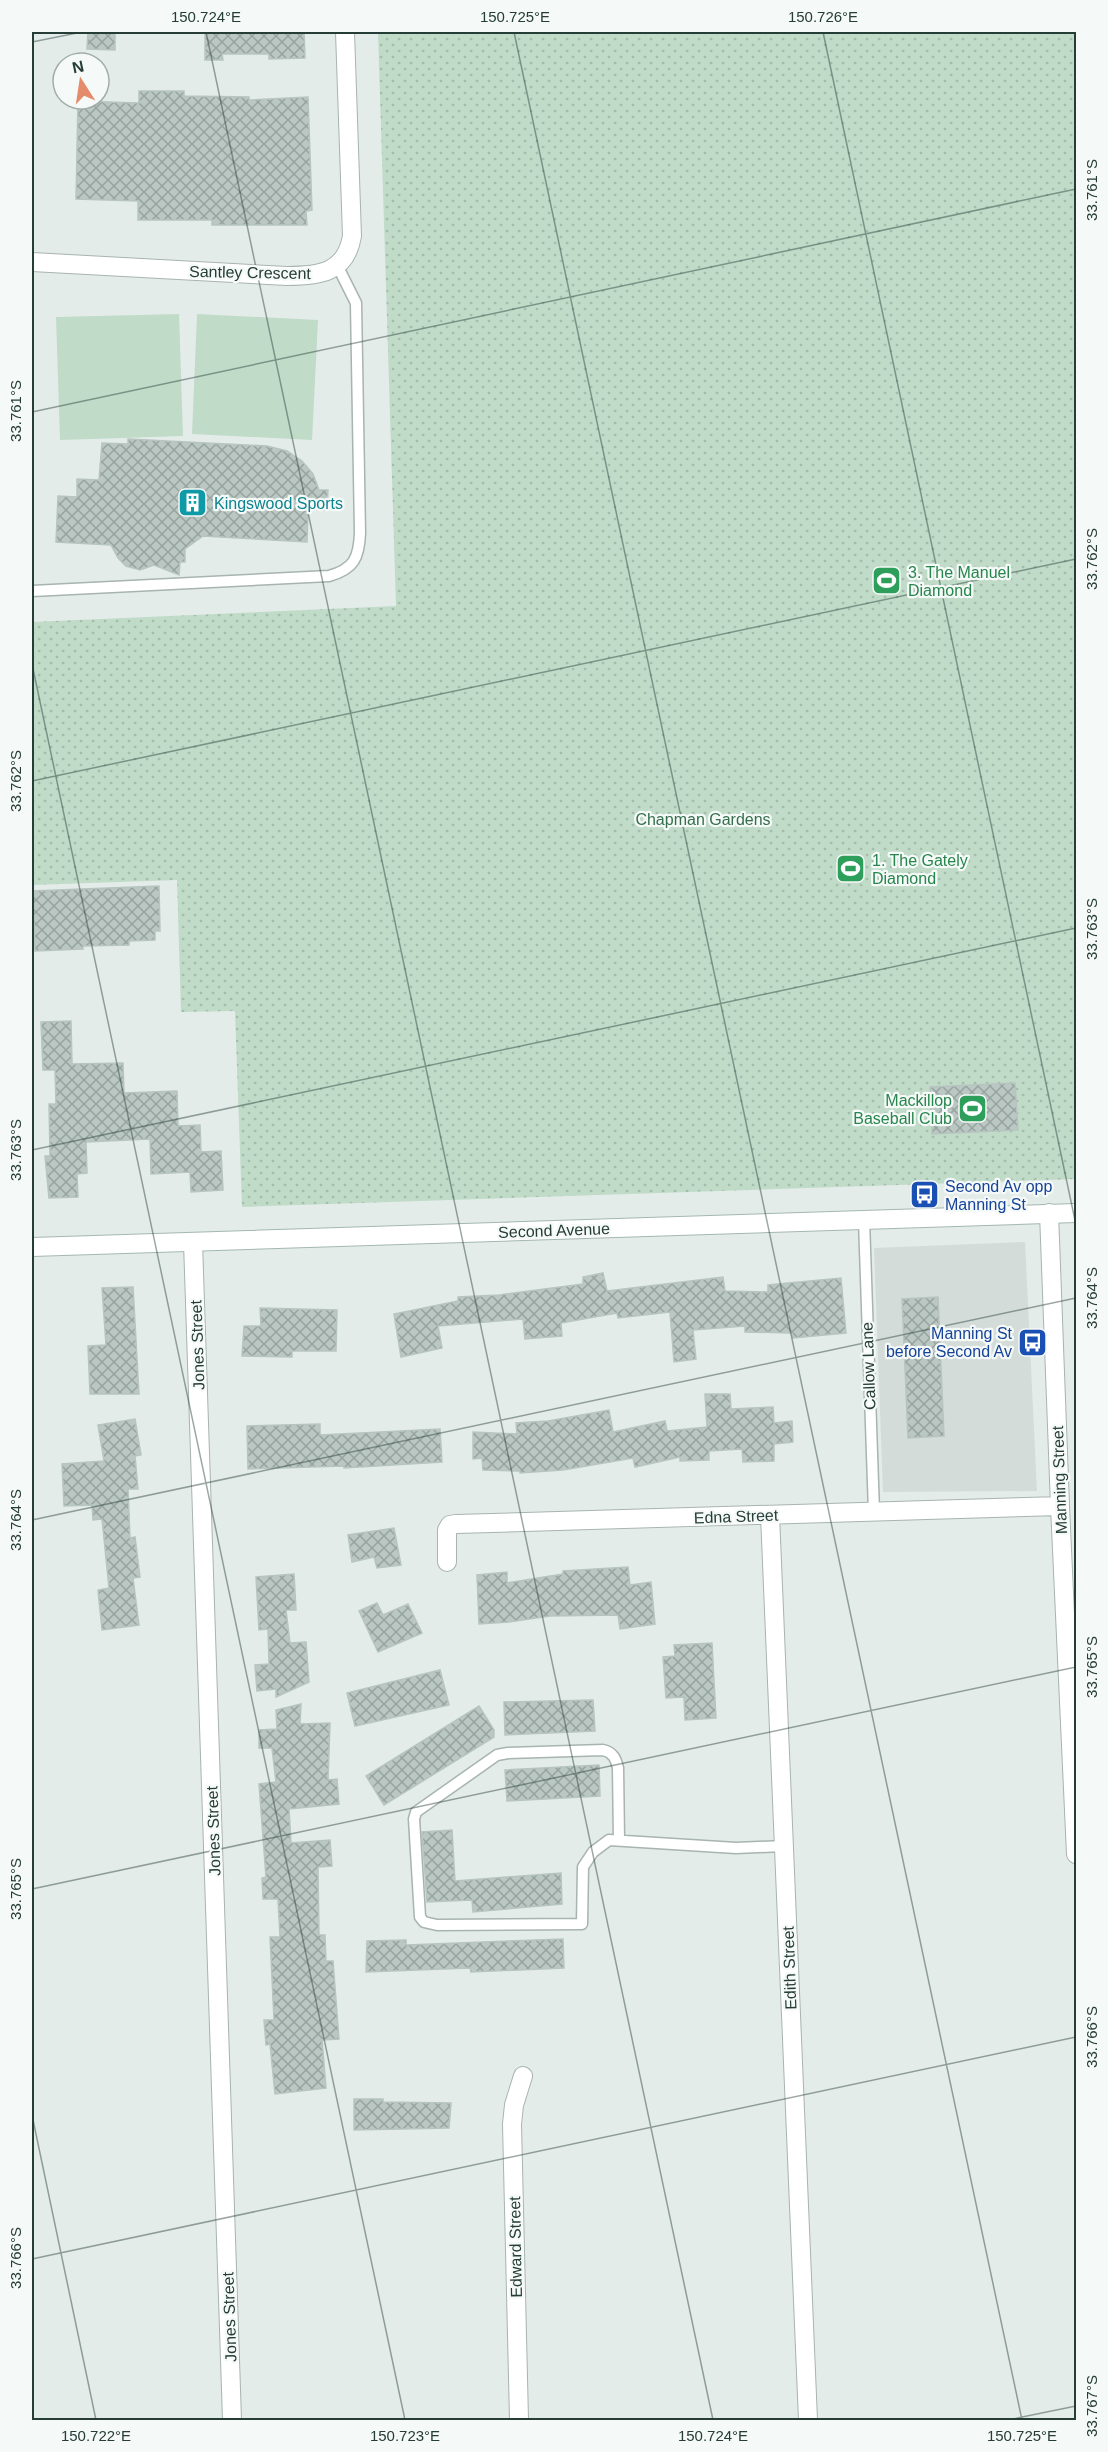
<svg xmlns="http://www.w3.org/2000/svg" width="1108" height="2452" font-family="Helvetica,sans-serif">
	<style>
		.built { fill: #d3dcd8 }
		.grass { fill: #c0dbc8 }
		.park { fill: url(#park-dots) }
		.building { fill: url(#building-cross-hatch); stroke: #b7c5c0; stroke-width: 1.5 }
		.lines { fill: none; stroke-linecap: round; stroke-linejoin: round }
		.lane-casing { stroke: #a7b4b0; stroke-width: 13 }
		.street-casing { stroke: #a7b4b0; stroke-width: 20 }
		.secondary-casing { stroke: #a4b7b1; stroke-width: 20 }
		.lane { stroke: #fff; stroke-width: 10 }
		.street { stroke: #fff; stroke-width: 18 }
		.secondary { stroke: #fff; stroke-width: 18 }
		.ticks { fill: none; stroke: #253c37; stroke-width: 1.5; stroke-opacity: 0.45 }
		.labels { text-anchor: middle; stroke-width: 4.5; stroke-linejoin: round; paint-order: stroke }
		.street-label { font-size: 16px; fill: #253c37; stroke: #f5f9f7 }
		.culture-label { font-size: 16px; fill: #0d838f; stroke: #f5f9f7; text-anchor: start }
		.leisure-label { font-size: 16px; fill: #27864d; stroke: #f5f9f7; text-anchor: start }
		.park-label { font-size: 16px; fill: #346f4c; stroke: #f5f9f7 }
		.transit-label { font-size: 16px; fill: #164399; stroke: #f5f9f7; text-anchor: start }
		.neatline { fill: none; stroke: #253c37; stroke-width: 2 }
		.ticks-label { font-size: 15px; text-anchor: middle; fill: #253c37 }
	</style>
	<defs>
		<pattern id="park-dots" width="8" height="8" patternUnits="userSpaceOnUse" patternTransform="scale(1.5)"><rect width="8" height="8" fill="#c0dbc8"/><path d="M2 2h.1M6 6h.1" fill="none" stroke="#a5bdac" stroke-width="1.8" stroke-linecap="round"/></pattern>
		<pattern id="building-cross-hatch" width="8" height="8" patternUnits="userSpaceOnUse" patternTransform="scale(1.5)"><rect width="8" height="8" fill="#bac7c2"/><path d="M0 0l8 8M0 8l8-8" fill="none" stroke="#97a39e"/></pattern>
	</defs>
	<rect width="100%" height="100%" fill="#e4ece9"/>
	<path class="built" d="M1025 1242 1037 1491 883 1492 874 1248Z"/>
	<path class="grass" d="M179 314 183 436 60 440 56 317Z
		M197 314 318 320 312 440 192 434Z"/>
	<path class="park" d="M378 32H1076V1179L242 1207 235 1011 181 1012 177 880 32 885V622L396 606Z"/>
	<path class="building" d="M88 32H115V50L87 49Z
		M205 32H304L305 58 269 59V54H222L223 60H205Z
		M139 91H184V96L249 97V100L308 97 312 210 306 211 307 225H212V220H138V201L76 199 78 101 139 103Z
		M128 439 267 446 287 451 302 461 313 474 319 490H328L327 510 308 509 307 542 203 536 185 549V562H180L179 575 154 565 140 570 126 566 118 558 111 545 56 542 58 496 77 497V479L99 480 102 443 128 444Z
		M159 886 160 931H155V940L129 941V945L83 946V949L35 951 34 923H32V891Z
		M71 1021 72 1064 123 1063 124 1093 177 1091 178 1126 200 1125 201 1152 221 1151 223 1190 191 1192 190 1172 151 1174 150 1139 86 1142 87 1173 77 1174 78 1197 49 1198 45 1156H50L49 1104H56L55 1070H43L41 1022Z
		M1015 1083 1018 1130 932 1134 930 1087Z
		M603 1273 607 1291 723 1277 725 1291 768 1292V1285L841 1278 846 1333 793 1338 792 1333 745 1332V1326L693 1330 696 1359 674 1362 670 1312 618 1318 617 1313 561 1323 562 1336 525 1339 523 1319 438 1326 442 1348 401 1357 394 1314 458 1301V1297L499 1295 583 1284V1277Z
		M133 1287 139 1394H90L88 1346 106 1345 102 1288Z
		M938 1297 944 1436 908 1438 902 1299Z
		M260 1308 337 1310 336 1351H292V1357L242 1356 244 1326H261Z
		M705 1394H730L731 1409 773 1407 774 1423 792 1421 793 1442 774 1444V1461L743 1462 742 1449 709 1451V1460L680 1461V1457L635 1467 633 1458 563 1470 520 1473V1471L483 1470 482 1458 473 1459V1432L517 1434 516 1423 548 1421 609 1410 613 1432 665 1421 667 1431 707 1427Z
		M135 1419 141 1455 135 1456 138 1489H128L130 1538 135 1537 140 1577 133 1578 139 1625 102 1630 98 1590 109 1588 102 1519 93 1520 92 1505 64 1506 62 1464 104 1461 98 1425Z
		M320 1424V1435L440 1429 442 1462 344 1468V1466L248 1469 247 1426Z
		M394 1528 401 1565 377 1568 374 1557 352 1562 348 1535Z
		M628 1567 630 1585 651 1582 655 1624 620 1629 618 1615 550 1616 509 1622 479 1624 477 1575 507 1572V1583L563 1574V1571Z
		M294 1574 296 1610H286L290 1643 306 1642 309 1682 276 1697V1689L257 1691 255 1665 269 1664 268 1629 259 1630 256 1577Z
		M377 1603 383 1615 408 1604 422 1633 378 1652 359 1611Z
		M712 1643 716 1718 685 1720 684 1697 666 1698 663 1657 675 1656 674 1645Z
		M440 1670 449 1705 355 1726 347 1693Z
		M593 1700 595 1731 505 1735 504 1702Z
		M301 1704 300 1724 330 1723 328 1780 337 1779 339 1804 289 1809 291 1843 330 1840 332 1866 318 1867 319 1935H325L326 1961H333L339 2039 322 2040 326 2088 275 2094 270 2044 266 2045 264 2020H274L270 1937H280L278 1899H263L262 1878 266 1877 259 1784 276 1782 272 1748H259V1730L277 1729 276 1710Z
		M479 1706 494 1730V1737L384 1805 366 1776Z
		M599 1765 600 1796 507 1801 505 1770Z
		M452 1830 455 1881 561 1873 562 1904 473 1912 472 1900 427 1902 422 1832Z
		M563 1939 564 1968 471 1972 470 1968 366 1972 367 1941 406 1940V1945Z
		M354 2099H383V2102L451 2103 449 2128 354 2130Z"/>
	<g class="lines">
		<defs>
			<path id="lane" d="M32 591 329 576C354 569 359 558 360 533L356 303 337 265
				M864 1220 874 1512
				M619 1840 618 1768C616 1759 613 1752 603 1750L508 1753 497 1755 416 1812 414 1819 420 1917 424 1922 437 1925 582 1924 583 1867 593 1852 609 1840 736 1848 784 1846"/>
			<path id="street" d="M32 262 287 276C319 276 346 273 352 236L345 32
				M1049 1213 1060 1506 1076 1854
				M193 1242 232 2420
				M770 1515 808 2420
				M447 1562V1530L450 1525 456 1524 1060 1506
				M519 2420 512 2124 514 2105 523 2076"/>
			<path id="secondary" d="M32 1247 1076 1213"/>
		</defs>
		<use href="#lane" class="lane-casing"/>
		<use href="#street" class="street-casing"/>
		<use href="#secondary" class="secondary-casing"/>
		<use href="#lane" class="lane"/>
		<use href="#street" class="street"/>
		<use href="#secondary" class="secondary"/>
	</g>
	<path class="ticks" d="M206 32 713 2420M514 32 1022 2420M823 32 1076 1225M32 42 82 32M32 412 1076 189M32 664 405 2420M32 781 1076 559M32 1150 1076 928M32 1520 1076 1298M32 1889 1076 1667M32 2115 96 2420M32 2259 1076 2037M1008 2420 1076 2406"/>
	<defs>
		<symbol id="building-square" viewBox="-11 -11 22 22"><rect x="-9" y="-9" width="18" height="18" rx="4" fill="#0f9aa8" stroke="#f5f9f7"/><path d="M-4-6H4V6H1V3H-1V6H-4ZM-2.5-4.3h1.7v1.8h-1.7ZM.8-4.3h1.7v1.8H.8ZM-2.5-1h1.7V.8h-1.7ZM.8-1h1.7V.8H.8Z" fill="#fff"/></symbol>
		<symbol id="stadium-square" viewBox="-11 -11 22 22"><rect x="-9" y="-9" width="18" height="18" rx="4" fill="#2e9e5b" stroke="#f5f9f7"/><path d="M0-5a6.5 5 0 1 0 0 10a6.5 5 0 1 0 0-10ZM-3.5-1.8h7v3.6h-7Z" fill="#fff"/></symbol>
		<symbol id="bus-square" viewBox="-11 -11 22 22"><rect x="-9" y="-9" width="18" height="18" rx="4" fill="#1a4fb4" stroke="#f5f9f7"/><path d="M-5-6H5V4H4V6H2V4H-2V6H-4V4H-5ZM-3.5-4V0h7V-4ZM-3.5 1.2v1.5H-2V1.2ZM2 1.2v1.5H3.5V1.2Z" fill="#fff"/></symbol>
	</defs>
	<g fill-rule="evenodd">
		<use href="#building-square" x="176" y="486" width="33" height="33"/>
		<use href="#stadium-square" x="870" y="564" width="33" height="33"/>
		<use href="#stadium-square" x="834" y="852" width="33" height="33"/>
		<use href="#stadium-square" x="956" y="1092" width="33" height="33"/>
		<use href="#bus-square" x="908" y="1178" width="33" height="33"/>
		<use href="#bus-square" x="1016" y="1326" width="33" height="33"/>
	</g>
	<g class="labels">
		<g class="street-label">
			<text transform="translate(250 272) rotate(1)" y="6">Santley Crescent</text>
			<text transform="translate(554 1230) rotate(-2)" y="6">Second Avenue</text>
			<text transform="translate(197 1345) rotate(-92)" y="6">Jones Street</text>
			<text transform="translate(868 1366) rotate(-92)" y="6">Callow Lane</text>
			<text transform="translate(1059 1480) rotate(-92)" y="6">Manning Street</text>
			<text transform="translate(736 1516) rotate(-2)" y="6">Edna Street</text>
			<text transform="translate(213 1831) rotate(-92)" y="6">Jones Street</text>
			<text transform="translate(789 1968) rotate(-92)" y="6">Edith Street</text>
			<text transform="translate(515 2247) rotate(-91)" y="6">Edward Street</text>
			<text transform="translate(229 2317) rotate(-92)" y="6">Jones Street</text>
		</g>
		<g class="culture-label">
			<text x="214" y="509">Kingswood Sports</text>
		</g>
		<g class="leisure-label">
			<text x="908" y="578">3. The Manuel<tspan x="908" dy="18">Diamond</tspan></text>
			<text x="872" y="866">1. The Gately<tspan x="872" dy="18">Diamond</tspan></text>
			<text x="952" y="1106" text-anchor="end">Mackillop<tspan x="952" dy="18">Baseball Club</tspan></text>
		</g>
		<g class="park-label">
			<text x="703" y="825">Chapman Gardens</text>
		</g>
		<g class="transit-label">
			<text x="945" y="1192">Second Av opp<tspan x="945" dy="18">Manning St</tspan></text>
			<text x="1012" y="1339" text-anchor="end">Manning St<tspan x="1012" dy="18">before Second Av</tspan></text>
		</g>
	</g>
	<rect width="1108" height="2452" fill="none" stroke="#f5f9f7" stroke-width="66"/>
	<g transform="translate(81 81) rotate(348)"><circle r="28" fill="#f5f9f7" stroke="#a2adaa" stroke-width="1.5"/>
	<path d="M0-4.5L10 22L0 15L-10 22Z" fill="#e48b6b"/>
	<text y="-9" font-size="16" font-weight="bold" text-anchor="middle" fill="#253c37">N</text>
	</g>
	<rect x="33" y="33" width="1042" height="2386" class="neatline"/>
	<g class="ticks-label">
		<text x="206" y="22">150.724°E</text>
		<text x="515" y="22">150.725°E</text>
		<text x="823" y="22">150.726°E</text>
		<text transform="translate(1092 190) rotate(-90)" y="5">33.761°S</text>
		<text transform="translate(16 411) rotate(-90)" y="5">33.761°S</text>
		<text transform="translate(1092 559) rotate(-90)" y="5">33.762°S</text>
		<text transform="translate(16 781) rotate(-90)" y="5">33.762°S</text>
		<text transform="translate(1092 929) rotate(-90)" y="5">33.763°S</text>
		<text transform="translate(16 1150) rotate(-90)" y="5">33.763°S</text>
		<text transform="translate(1092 1298) rotate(-90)" y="5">33.764°S</text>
		<text transform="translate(16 1520) rotate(-90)" y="5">33.764°S</text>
		<text transform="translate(1092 1667) rotate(-90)" y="5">33.765°S</text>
		<text transform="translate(16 1889) rotate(-90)" y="5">33.765°S</text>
		<text transform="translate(1092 2037) rotate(-90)" y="5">33.766°S</text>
		<text transform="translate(16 2258) rotate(-90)" y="5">33.766°S</text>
		<text transform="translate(1092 2406) rotate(-90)" y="5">33.767°S</text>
		<text x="96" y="2441">150.722°E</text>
		<text x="405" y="2441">150.723°E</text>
		<text x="713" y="2441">150.724°E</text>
		<text x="1022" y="2441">150.725°E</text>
	</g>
</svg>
